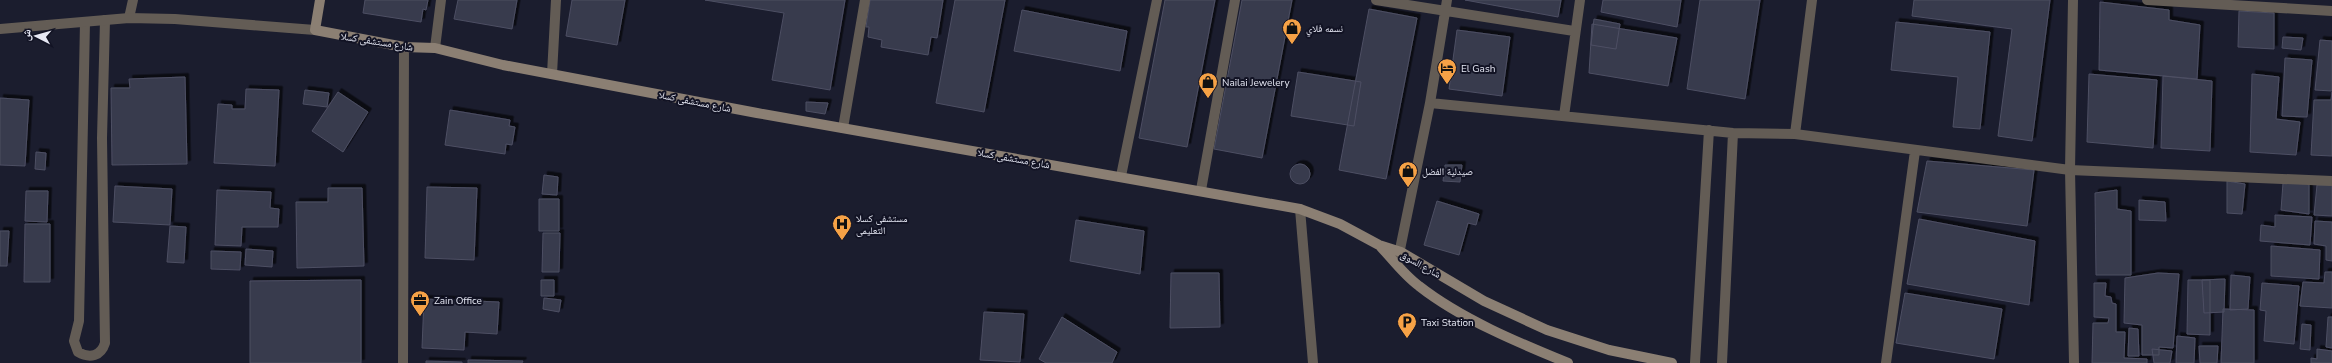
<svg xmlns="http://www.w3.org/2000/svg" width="2332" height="363" font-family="'Nunito Sans','Noto Naskh Arabic',sans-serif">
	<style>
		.building { fill: #383a4d; stroke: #4d4f63; filter: url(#shadow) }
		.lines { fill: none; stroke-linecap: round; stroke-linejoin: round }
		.minor { stroke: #635c55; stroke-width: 10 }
		.tertiary { stroke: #635c55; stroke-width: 10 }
		.secondary { stroke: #8b7f73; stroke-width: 10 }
		.labels { text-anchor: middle; stroke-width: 4; stroke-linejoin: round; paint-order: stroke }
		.poi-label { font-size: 10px; fill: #e6e8f4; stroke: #121324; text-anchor: start }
		.street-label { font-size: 10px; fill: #e6e8f4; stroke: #121324 }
	</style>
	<defs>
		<filter id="shadow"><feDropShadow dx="3.5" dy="-3.5" stdDeviation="0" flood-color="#0009"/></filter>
	</defs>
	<rect width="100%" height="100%" fill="#1b1d2e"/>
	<path class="building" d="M365 0H428L426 10 423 9 421 22 363 13Z
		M458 0H517L512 29 454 19Z
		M572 0H625L617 45 566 36Z
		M705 0H845L830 90 772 80 784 13Z
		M870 0H943L937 38 931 37 928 55 881 47 882 40 868 37 869 27H866Z
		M955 0H1005L984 112 936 103Z
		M1165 0H1215L1187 147 1139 138Z
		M1242 0H1292L1262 158 1214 149Z
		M1465 0H1561L1558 17Z
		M1603 0H1681L1677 27 1601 12Z
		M1700 0H1760L1745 99 1687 89Z
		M1914 0H2050L2032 141 1998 136 2012 29 1912 16Z
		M2100 2 2169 10V20L2200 25 2197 79 2099 70Z
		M1369 9 1417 18 1386 179 1339 170Z
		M1022 10 1127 31 1120 71 1014 51Z
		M2239 11 2274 13V49L2238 47Z
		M1594 19 1620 24 1616 49 1591 45Z
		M1896 22 1990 32 1980 129 1953 127 1958 77 1891 70Z
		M1592 24 1677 38 1668 86 1589 73Z
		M1457 30 1510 37 1502 96 1449 89Z
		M2283 37 2303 38 2301 50 2282 48Z
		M2320 40 2332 41V91L2315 90Z
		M2285 58 2312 60 2307 117 2282 116Z
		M1298 72 1361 82 1354 126 1291 116Z
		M2089 74 2157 80 2153 148 2087 142Z
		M2252 74 2279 77 2276 119 2300 122 2296 155 2250 152Z
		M2163 76 2212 81 2210 151 2161 148Z
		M185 77 187 164 112 165 111 88H130L129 79Z
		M246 89 279 90 275 166 214 163 218 104 232 105V109H245Z
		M305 90 329 93 327 107 303 104Z
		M338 92 368 112 343 152 312 131Z
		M2332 92V156L2311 155 2314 100H2331Z
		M0 98 29 100 25 166 0 165Z
		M806 102 828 103 825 114 806 111Z
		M450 110 510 120 509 126 515 127 512 145 506 144 505 154 445 145Z
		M36 152 46 153 45 170 35 169Z
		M1927 161 2034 170 2027 226 1917 212Z
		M1290 174a10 10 0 1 1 20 0a10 10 0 1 1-20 0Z
		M1445 165H1462L1460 182 1443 181Z
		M544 175 558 177 557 195 542 194Z
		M2227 181 2245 184 2242 214 2227 213Z
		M2283 183 2309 184V214L2281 210Z
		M2317 185H2332V216L2314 215Z
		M115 186 172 189 170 225 113 222Z
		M427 187 477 188 474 260 425 258Z
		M328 188H362L364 266 297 268 296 202H328Z
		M217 190 271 192 270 208 279 209 278 227H242L241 246 215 245Z
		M2117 190V209L2131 211V275H2096L2095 193Z
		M26 191H48L47 222 25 221Z
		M539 199H559V231H539Z
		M2139 200 2165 202 2166 221 2139 220Z
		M1437 201 1479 214 1476 225 1468 223 1459 255 1424 245Z
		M2275 215 2312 217 2310 245 2260 241 2261 225 2275 227Z
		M1919 219 2035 241 2029 305 1907 284Z
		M1076 220 1144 231 1140 274 1070 261Z
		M2315 221 2332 222V261L2326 260V246L2314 244Z
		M25 224H50V282H24Z
		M170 226 186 227 184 263 167 262Z
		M0 231H9L7 266H0Z
		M543 233H560L559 272H542Z
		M2271 246 2320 250 2319 279 2271 276Z
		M246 249 273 251 272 267 245 265Z
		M211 251 241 252 240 270 211 269Z
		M2325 272H2332V308L2300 306 2303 282 2324 283Z
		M1171 273H1219L1220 327 1170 328Z
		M2158 273 2179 274 2173 348 2159 347V355H2142V325L2124 323 2125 278Z
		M2231 275 2250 277 2248 309 2230 310Z
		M2225 279 2224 312 2204 313 2202 280Z
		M361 280V363H250V281Z
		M541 280H554V296H541Z
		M2188 280H2210V335L2187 334Z
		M2094 283H2106L2105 296 2111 297 2112 303 2116 304V332H2125L2124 358 2147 359V363H2092L2093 323H2108L2109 318 2094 317Z
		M2262 283 2299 286 2294 344 2264 341 2266 311 2260 310Z
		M1905 293 2002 309 1994 359 1896 343Z
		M544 298 561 300 559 312 543 309Z
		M424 299 499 302 497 334 465 332 464 350 422 348Z
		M2223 309 2254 310V363H2221Z
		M984 312 1024 314 1020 362 980 360Z
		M1062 317 1117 352 1112 363H1046L1039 359Z
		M2328 317H2332V348L2326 347Z
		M2302 324 2311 325 2310 350 2300 349Z
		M2129 328 2138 329 2139 356H2128Z
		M2177 336 2195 338 2194 363H2176Z
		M2199 346H2218L2217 363H2200Z
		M2152 349 2172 351 2170 363H2154Z
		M2317 349 2332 351V363H2311V358L2317 359Z
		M468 360 523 361 522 363H468Z
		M426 361 462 362V363H426Z"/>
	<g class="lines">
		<path class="minor" d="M1376 0 1574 31
			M2073 0 2070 170 2074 363
			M2147 0 2332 11
			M129 18 133 0
			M85 22 79 321 74 341 78 352C90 359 101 356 105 343L102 138 105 20
			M435 48 441 0
			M552 74 556 0
			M1430 103 1733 133 1795 134 2070 170 2332 181
			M1564 116 1580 0
			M843 128 865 0
			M1795 134 1812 0
			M1121 176 1157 0
			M1201 190 1235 0
			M1300 209 1313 363
			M1397 264 1430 103 1447 0
			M403 363 404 47
			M1695 363 1709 130
			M1722 363 1733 133
			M1886 363 1915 151"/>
		<path class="tertiary" d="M0 29 129 18 175 19 315 30"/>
		<path class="secondary" d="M320 0 315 30 404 47 435 48 503 65 757 113 1300 209 1340 224 1379 245 1401 252 1484 301 1547 330 1609 350 1672 363
			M1381 247C1393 260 1405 276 1419 286 1461 319 1519 343 1568 363"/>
	</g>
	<defs>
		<symbol id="shop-pin" viewBox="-11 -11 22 30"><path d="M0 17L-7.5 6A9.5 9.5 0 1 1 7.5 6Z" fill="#f6a246" stroke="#121324"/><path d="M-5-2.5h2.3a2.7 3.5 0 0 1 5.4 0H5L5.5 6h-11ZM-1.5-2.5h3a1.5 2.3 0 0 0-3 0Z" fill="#111"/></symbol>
		<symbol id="hotel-pin" viewBox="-11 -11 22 30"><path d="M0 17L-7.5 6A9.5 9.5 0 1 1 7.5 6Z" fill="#f6a246" stroke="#121324"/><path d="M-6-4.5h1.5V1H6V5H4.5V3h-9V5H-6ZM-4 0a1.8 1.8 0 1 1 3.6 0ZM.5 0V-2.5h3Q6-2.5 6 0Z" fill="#111"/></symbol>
		<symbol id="hospital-pin" viewBox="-11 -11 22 30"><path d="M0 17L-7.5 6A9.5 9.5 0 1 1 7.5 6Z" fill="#f6a246" stroke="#121324"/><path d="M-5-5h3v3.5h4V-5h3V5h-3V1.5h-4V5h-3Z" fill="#111"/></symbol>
		<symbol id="office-pin" viewBox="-11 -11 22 30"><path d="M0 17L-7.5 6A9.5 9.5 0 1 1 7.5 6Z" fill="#f6a246" stroke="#121324"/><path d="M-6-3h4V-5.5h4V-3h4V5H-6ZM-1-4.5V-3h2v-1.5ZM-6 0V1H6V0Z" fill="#111"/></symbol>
		<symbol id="parking-pin" viewBox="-11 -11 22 30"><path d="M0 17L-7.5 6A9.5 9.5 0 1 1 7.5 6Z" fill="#f6a246" stroke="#121324"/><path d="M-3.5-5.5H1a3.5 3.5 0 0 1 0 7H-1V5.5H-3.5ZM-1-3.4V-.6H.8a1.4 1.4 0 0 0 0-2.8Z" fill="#111"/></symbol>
	</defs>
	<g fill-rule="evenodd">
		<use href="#shop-pin" x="1281" y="17" width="22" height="30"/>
		<use href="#hotel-pin" x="1436" y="57" width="22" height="30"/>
		<use href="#shop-pin" x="1197" y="71" width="22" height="30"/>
		<use href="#shop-pin" x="1397" y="160" width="22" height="30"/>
		<use href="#hospital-pin" x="831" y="213" width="22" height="30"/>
		<use href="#office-pin" x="409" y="289" width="22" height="30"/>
		<use href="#parking-pin" x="1396" y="311" width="22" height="30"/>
	</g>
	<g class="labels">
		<g class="poi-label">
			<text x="1306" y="32">نسمه فلاي</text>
			<text x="1461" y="72">El Gash</text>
			<text x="1222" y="86">Nailai Jewelery</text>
			<text x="1422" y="175">صيدلية الفضل</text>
			<text x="856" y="222">مستشفى كسلا<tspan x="856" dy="12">التعليمى</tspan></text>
			<text x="434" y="304">Zain Office</text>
			<text x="1421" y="326">Taxi Station</text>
		</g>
		<g class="street-label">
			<text transform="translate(377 41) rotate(9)" y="4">شارع مستشفى كسلا</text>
			<text transform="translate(695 101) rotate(11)" y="4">شارع مستشفى كسلا</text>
			<text transform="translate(1014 158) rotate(10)" y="4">شارع مستشفى كسلا</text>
			<text transform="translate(1421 264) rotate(29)" y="4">شارع السوق</text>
		</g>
	</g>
	<g transform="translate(36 36) rotate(276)" stroke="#121324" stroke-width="3" paint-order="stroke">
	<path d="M0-3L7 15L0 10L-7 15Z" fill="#e6e8f4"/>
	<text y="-6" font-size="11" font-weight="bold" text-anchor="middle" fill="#e6e8f4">ش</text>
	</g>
</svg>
